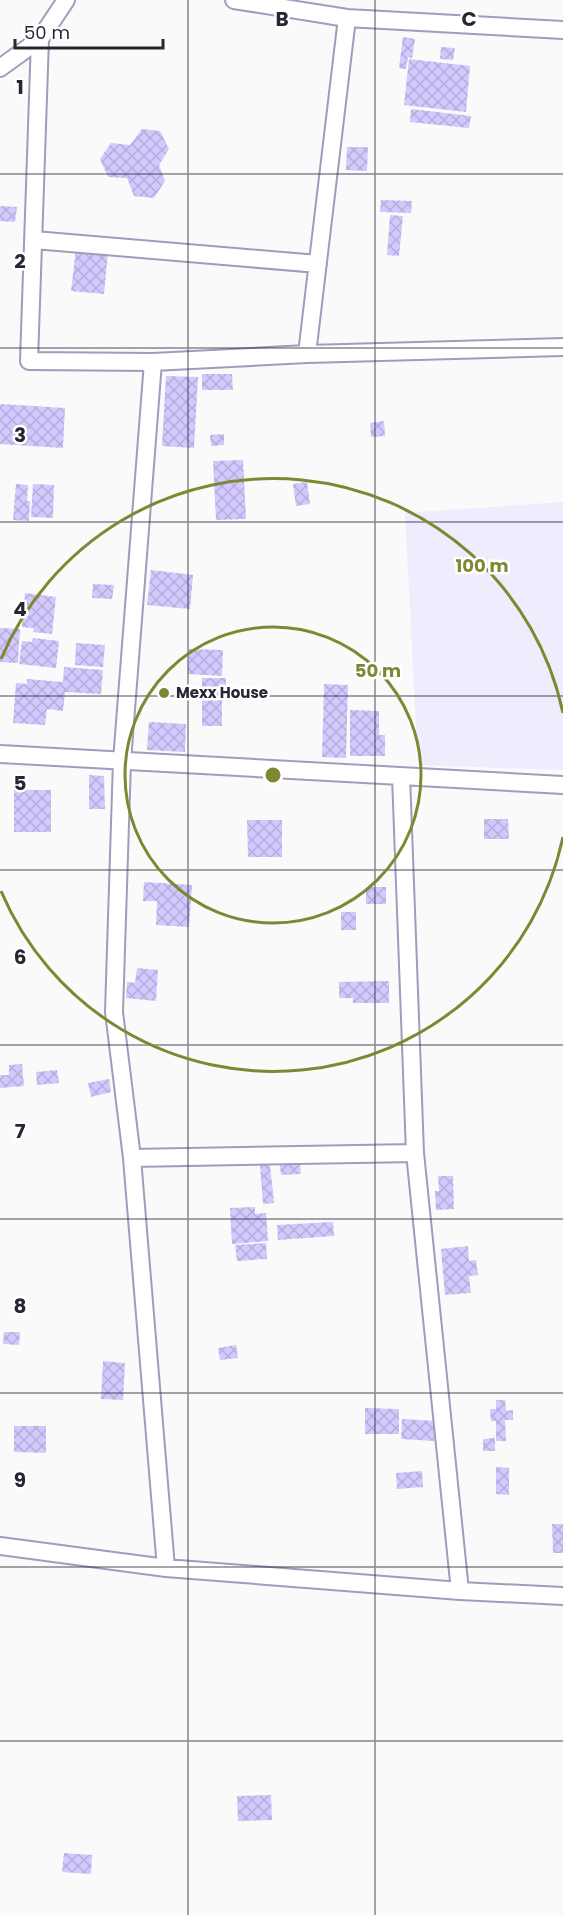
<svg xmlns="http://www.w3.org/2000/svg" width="563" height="1915" font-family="Poppins,sans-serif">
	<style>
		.built { fill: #efecfd }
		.building { fill: url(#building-cross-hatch) }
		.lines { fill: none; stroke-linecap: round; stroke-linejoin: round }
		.street-casing { stroke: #a19bbc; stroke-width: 20 }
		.street { stroke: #fff; stroke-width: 16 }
		.grid { fill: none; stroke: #282633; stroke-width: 1.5; stroke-opacity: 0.55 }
		.ring { fill: none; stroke: #7f8733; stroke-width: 3 }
		.poi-dot { fill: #7f8733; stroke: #fff; stroke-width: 2 }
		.labels { text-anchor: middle; stroke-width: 5; stroke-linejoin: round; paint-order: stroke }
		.poi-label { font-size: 15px; font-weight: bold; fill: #282633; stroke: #fff; text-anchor: start }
		.grid-label { font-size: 20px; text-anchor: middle; font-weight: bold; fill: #282633; stroke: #fff; stroke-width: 5; stroke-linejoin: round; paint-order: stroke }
		.centre { fill: #7f8733; stroke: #fff; stroke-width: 3 }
		.ring-label { font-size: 18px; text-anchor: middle; font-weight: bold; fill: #7f8733; stroke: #fff; stroke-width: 5; stroke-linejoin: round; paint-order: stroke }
	</style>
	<defs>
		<pattern id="building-cross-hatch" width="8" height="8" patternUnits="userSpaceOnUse" patternTransform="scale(1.5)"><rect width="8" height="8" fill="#d3c8fe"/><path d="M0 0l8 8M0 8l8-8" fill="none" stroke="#b5acda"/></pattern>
	</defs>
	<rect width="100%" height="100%" fill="#fafafa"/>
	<path class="built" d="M563 502V770L418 765 405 513Z"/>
	<path class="building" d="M403 37 415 39 412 58 408 57 406 69 399 68Z
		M441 47 455 48 453 60 440 59Z
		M409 59 470 66 466 112 404 105Z
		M411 109 471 116 469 128 410 122Z
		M142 129 160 131 169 149 159 165 165 181 154 198 134 196 127 178 108 177 100 159 111 143 130 145Z
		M347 147H368L367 171 346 170Z
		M381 200 412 201 411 213 380 212Z
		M0 206 17 207 15 222 0 221Z
		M390 215 403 216 399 256 387 255Z
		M76 249 108 252 104 294 71 291Z
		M202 374H232L233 390H202Z
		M166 376 198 377 194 448 162 446Z
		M0 404 65 408 63 448 0 444Z
		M384 421 385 436 371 437 370 423Z
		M224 434V445L211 446 210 435Z
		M243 460 246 519 216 520 213 461Z
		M307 482 310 504 296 506 293 484Z
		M16 484 28 485 27 501H30L29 521 13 520Z
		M33 484 54 485 53 518 31 517Z
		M151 570 193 575 190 609 147 605Z
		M93 584 114 585 112 599 92 598Z
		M25 593 56 597 52 634 33 632 34 628 22 627Z
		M0 628 20 629 18 663 0 662Z
		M33 638 59 641 56 668 19 664 22 641 32 642Z
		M76 643 105 645 103 667 75 665Z
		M189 649 223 650 222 676 188 674Z
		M64 667 103 670 101 694 65 692 63 711 47 709 45 725 13 723 16 683 27 684V679L63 682Z
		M202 678H226V688H222V726H202Z
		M324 684 348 685 346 758 322 757Z
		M350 710 379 711V735H385V756H350Z
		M149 722 186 724 185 752 147 750Z
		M89 775 104 776 105 809H89Z
		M14 790H51V832H14Z
		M484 819H508L509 839H484Z
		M247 820H282V857H248Z
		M144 882 192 885 189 927 156 925 157 901H143Z
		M366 887H386V904H366Z
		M341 912H356V930H341Z
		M137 968 158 970 156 1001 126 998 127 982 135 983Z
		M389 981V1003H353V998H339V982Z
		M22 1064 24 1086 0 1088V1075H9V1065Z
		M57 1070 59 1083 37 1085 36 1072Z
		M109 1079 111 1092 91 1097 88 1083Z
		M300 1163 301 1174 281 1175 280 1165Z
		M260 1165H270L274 1203 263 1204Z
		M438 1176H453L454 1209 436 1210 435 1191H439Z
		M255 1207V1214L266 1213 268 1241 232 1244 230 1208Z
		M333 1222 334 1236 278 1240 277 1225Z
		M266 1243 267 1259 237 1261 235 1245Z
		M468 1246 469 1261 476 1260 478 1275 469 1276 471 1293 445 1295 441 1249Z
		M4 1332H20L19 1345 3 1344Z
		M236 1345 238 1358 220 1360 218 1348Z
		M103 1361 125 1363 123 1400 101 1399Z
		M496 1400H505L506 1411 513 1410V1420H505L506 1441H496V1421H491L490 1409H496Z
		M365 1408 399 1409V1434H365Z
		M402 1419 435 1421 434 1441 401 1439Z
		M14 1426H46V1453L14 1452Z
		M495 1438V1451H483V1439Z
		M496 1467 509 1468V1495L496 1494Z
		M422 1471 423 1487 397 1489 396 1473Z
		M552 1524H563V1553H553Z
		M271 1795 272 1820 238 1821 237 1796Z
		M64 1853 92 1855 91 1874 62 1872Z"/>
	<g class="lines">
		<defs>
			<path id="street" d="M234 0 347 18 563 30
				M40 39 29 361 153 362 307 354 563 347
				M0 68 40 39 66 0
				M34 240 318 264
				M307 354 347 18
				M153 362 122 761 114 1012 132 1158 166 1568
				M0 754 563 785
				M401 776 415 1153 460 1591
				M132 1158 415 1153
				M0 1546 166 1568 460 1591 563 1596"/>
		</defs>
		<use href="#street" class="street-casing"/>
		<use href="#street" class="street"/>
	</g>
	<path class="grid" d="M188 0V1915M375 0V1915M0 174H563M0 348H563M0 522H563M0 696H563M0 870H563M0 1045H563M0 1219H563M0 1393H563M0 1567H563M0 1741H563"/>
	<g class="ring">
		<circle cx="273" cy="775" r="148"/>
		<path d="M563 837A296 296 0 0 1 1 891M1 659A296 296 0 0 1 563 713"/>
	</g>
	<circle class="poi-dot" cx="164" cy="693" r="6"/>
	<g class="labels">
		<g class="poi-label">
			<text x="176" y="698">Mexx House</text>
		</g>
	</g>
	<g class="grid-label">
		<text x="282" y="26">B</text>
		<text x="469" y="26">C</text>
		<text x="20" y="94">1</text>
		<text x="20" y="268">2</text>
		<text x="20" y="442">3</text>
		<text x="20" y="616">4</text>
		<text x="20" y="790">5</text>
		<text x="20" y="964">6</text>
		<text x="20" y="1138">7</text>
		<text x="20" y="1313">8</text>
		<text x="20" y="1487">9</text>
	</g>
	<circle cx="273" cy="775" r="9" class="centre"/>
	<g class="ring-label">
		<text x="482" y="572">100 m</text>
		<text x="378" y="677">50 m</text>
	</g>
	<path d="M15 39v9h148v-9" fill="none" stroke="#282633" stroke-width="3"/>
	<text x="24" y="39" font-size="18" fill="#282633" stroke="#ffffff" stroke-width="4.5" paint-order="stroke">50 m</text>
</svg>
